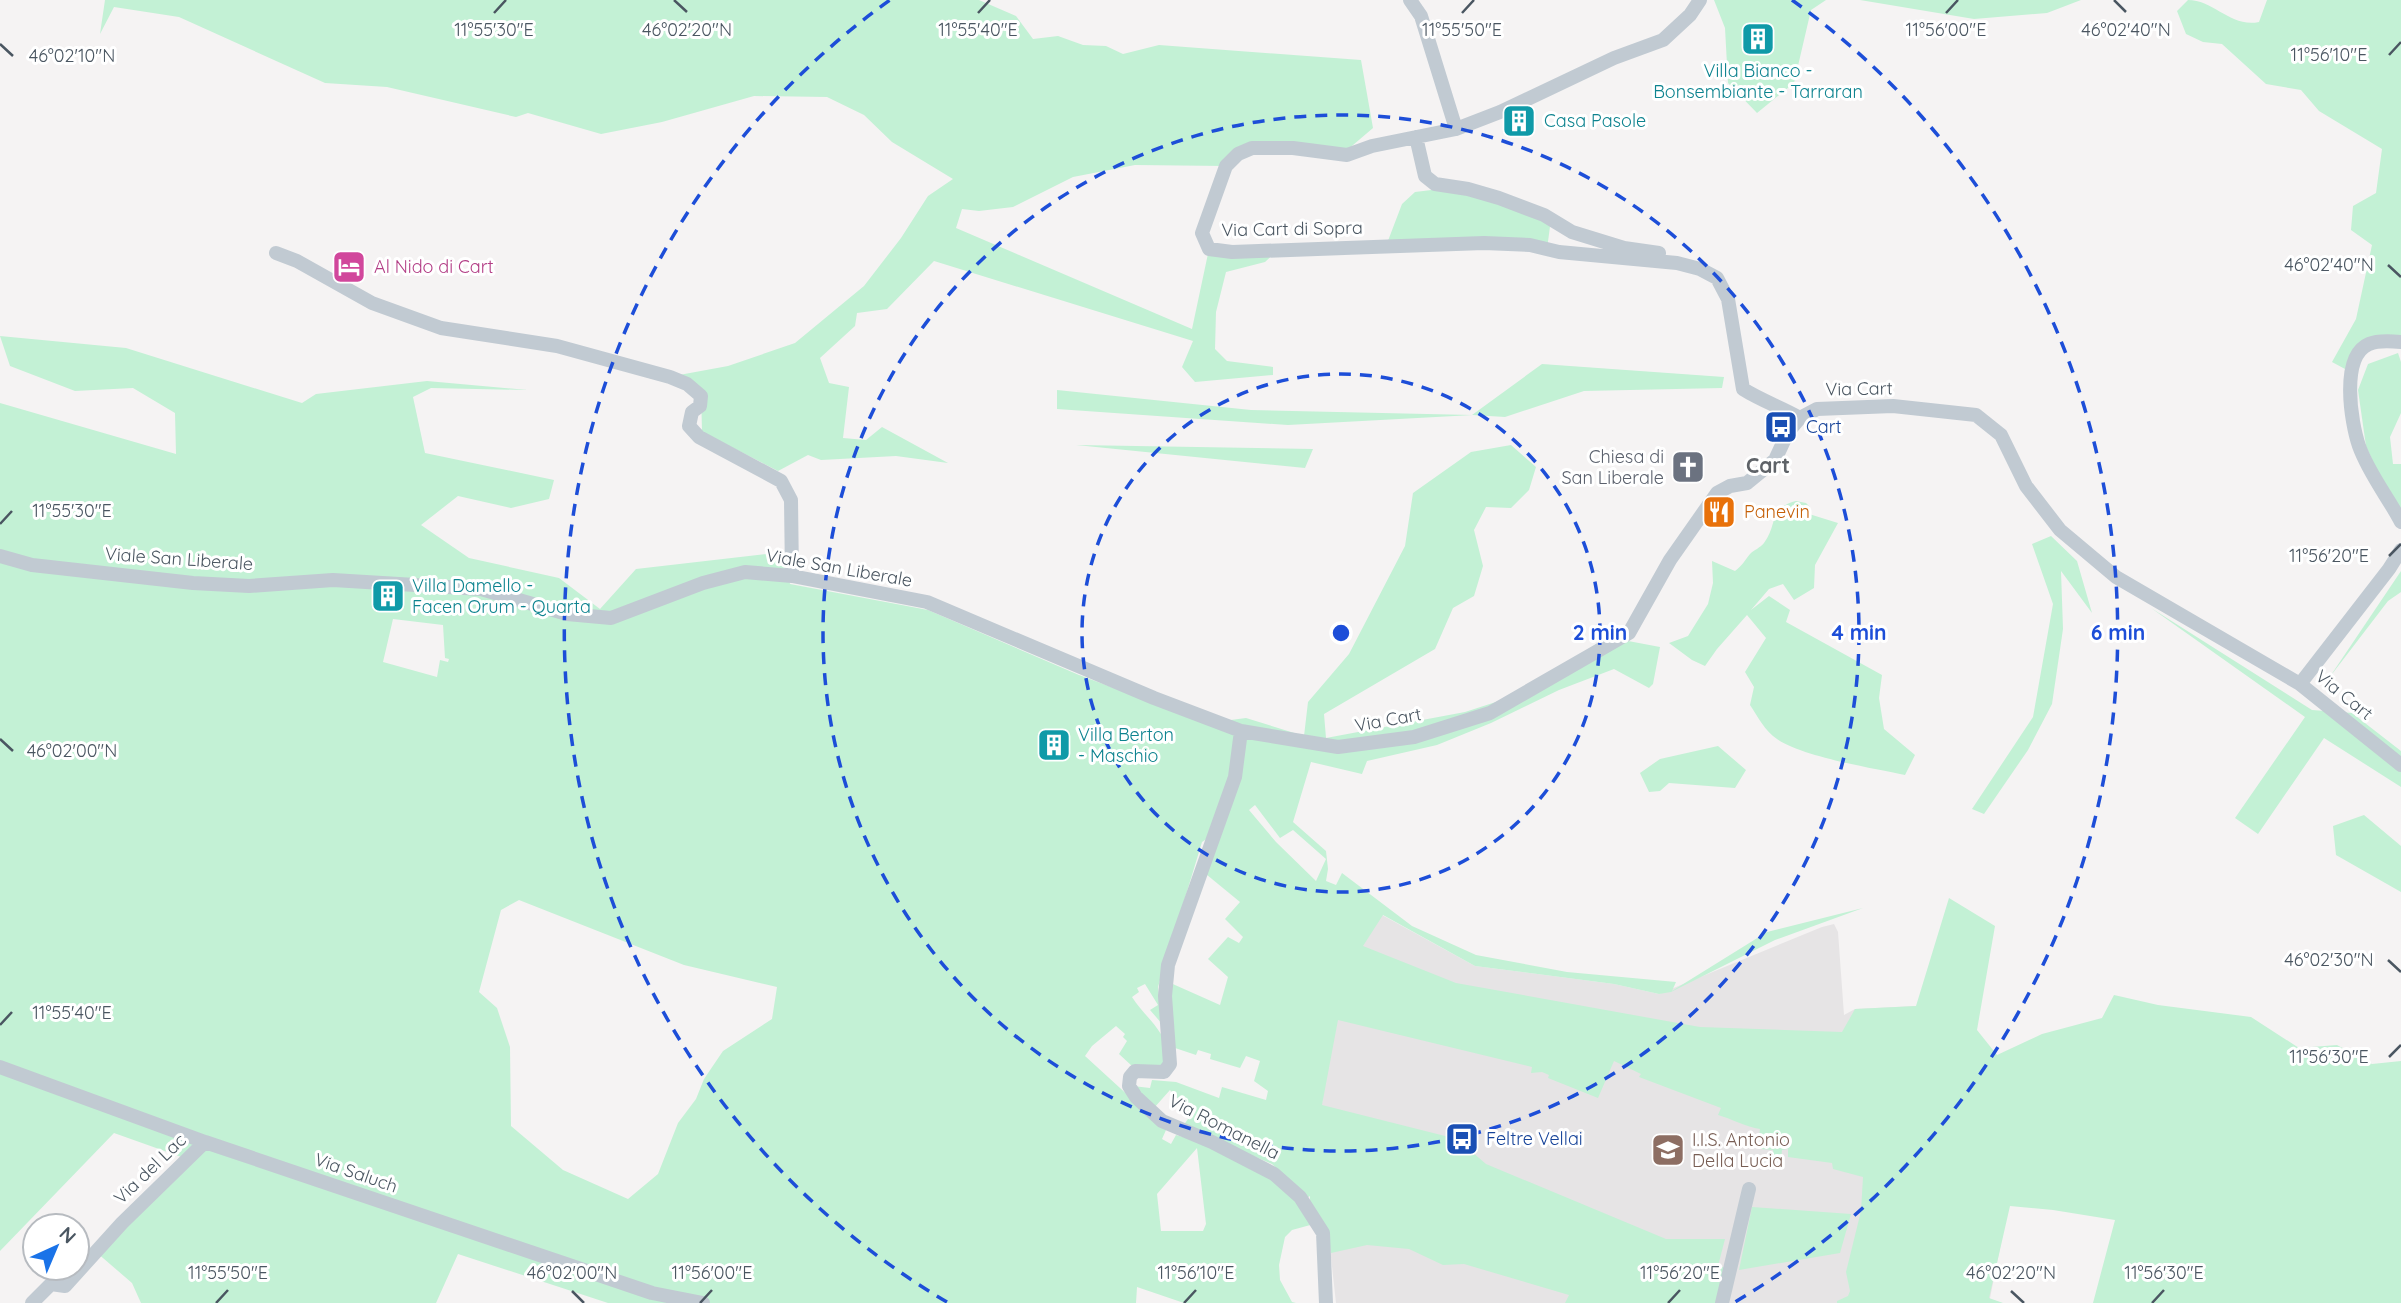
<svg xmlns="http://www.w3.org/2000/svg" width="2401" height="1303" font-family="Quicksand,sans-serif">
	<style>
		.education { fill: #e6e4e5 }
		.green { fill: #c3f1d5; fill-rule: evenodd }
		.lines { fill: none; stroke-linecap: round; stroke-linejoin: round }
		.minor { stroke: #c1cad2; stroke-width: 14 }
		.ticks { fill: none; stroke: #4a5661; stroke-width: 2.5 }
		.ring { fill: none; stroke: #1d4ed8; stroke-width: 3.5; stroke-dasharray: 12 9 }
		.labels { text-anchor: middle; stroke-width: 6; stroke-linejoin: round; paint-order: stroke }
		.culture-label { font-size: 18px; fill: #0d838f; stroke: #fff; text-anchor: start }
		.street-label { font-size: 18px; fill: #4a5661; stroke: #fff }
		.hotel-label { font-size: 18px; fill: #b23c85; stroke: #fff; text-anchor: start }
		.transit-label { font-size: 18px; fill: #164399; stroke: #fff; text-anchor: start }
		.worship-label { font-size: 18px; fill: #5b616d; stroke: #fff; text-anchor: end }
		.food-label { font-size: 18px; fill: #c56008; stroke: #fff; text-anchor: start }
		.education-label { font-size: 18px; fill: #785e54; stroke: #fff; text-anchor: start }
		.quarter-label { font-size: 21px; font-weight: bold; fill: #5f6368; stroke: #fff }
		.ticks-label { font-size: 18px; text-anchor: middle; fill: #4a5661; stroke: #fff; stroke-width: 6; stroke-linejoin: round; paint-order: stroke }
		.centre { fill: #1d4ed8; stroke: #fff; stroke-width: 3.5 }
		.ring-label { font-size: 21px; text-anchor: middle; font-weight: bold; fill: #1d4ed8; stroke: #fff; stroke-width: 6; stroke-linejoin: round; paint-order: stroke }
	</style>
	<rect width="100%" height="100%" fill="#f5f3f3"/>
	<path class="education" d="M1382 915 1475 966 1614 984 1659 994 1822 927 1834 924 1838 932 1844 1015 1855 1009 1916 1006 2004 1059H2038L1989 1303H1336L1329 1239 1310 1202 1327 1063 1340 1000 1358 951Z"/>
	<path class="green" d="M105 0H979L1016 16 1033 39 1058 36 1083 45 1106 46 1123 54 1159 45 1361 60 1373 128 1346 151 1243 146 1226 166 1135 165 1073 177 1013 207 979 211 962 209 956 228 1192 329 1209 249 1278 250 1265 262 1226 272 1216 312 1215 349 1227 361 1273 367V375L1195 382 1182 367 1193 341 934 261 887 309 857 313 855 326 820 358 829 383 849 387 843 438 866 440 882 427 948 463 896 456 821 460 808 455 778 471 702 432 701 389 679 375 728 366 795 343 864 286 901 238 928 196 953 179 892 142 864 115 827 97 754 96 662 122 601 134 528 113 516 117 387 87 325 83 179 17 114 7 100 34Z
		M1714 0H1826L1811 10 1794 83 1757 113 1728 83 1725 28Z
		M1860 0H2081L2047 13 1974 19Z
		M2188 0C2214 0 2231 28 2259 22L2267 0H2401V341L2366 340 2345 369 2332 362 2356 319 2372 245 2351 230 2353 206 2376 193 2382 149 2319 111 2301 90 2266 84 2222 44 2203 42 2186 34 2177 11Z
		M1456 187 1551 219 1547 249 1386 246 1402 204 1415 192Z
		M0 336 126 348 302 403 316 394 427 381 528 390 431 388 413 397 425 453 554 480 549 499 511 508 458 496 421 525 469 558 559 578 600 609 636 569 783 552 790 584 928 610 1079 675 1208 723 1246 718 1304 736 1308 702 1349 654 1405 546 1413 493 1471 452 1511 445 1536 467 1529 490 1511 508 1486 507 1474 530 1483 566 1474 596 1453 608 1435 649 1324 714 1326 738 1465 712 1502 700 1561 667 1607 637 1660 647 1653 684 1649 688 1614 669 1559 690 1491 723 1437 745 1367 761 1362 774 1311 762 1293 822 1326 851 1328 869 1326 881 1336 885 1342 873 1412 926 1476 955 1567 972 1676 982 1672 991 1767 932 1863 908 1775 940 1671 992 1659 994 1614 984 1475 966 1383 915 1363 946 1456 983 1700 1027 1842 1032 1855 1009 1916 1006 1949 898 1995 926 1977 1030 1997 1055 2042 1034 2102 1018 2114 995 2158 1005 2251 1017 2299 1048 2337 1045 2372 1064 2401 1061V1303H2093L2115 1220 2053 1210 2010 1206 1989 1298 2003 1303H1837V1301L1848 1296 1850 1291 1846 1272 1861 1211 1863 1177 1833 1169 1832 1163 1788 1157V1149L1782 1150 1781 1159 1774 1157 1773 1150 1761 1149 1764 1139 1759 1136 1760 1129C1746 1127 1732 1119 1718 1115L1721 1108 1639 1077 1641 1074 1614 1061 1598 1098 1548 1078 1549 1075 1542 1072 1531 1073 1532 1067 1338 1020 1322 1105 1457 1139 1486 1164 1666 1239H1725L1718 1266 1726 1268 1718 1303H1565L1569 1295 1464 1264 1443 1265 1409 1249 1367 1245 1331 1253 1329 1239 1310 1202V1196L1307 1198 1272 1164 1183 1126 1188 1119 1179 1109 1182 1105 1170 1090 1154 1108 1133 1086 1150 1088 1152 1080 1176 1082 1219 1098 1222 1087 1266 1100 1268 1091 1254 1081 1260 1061 1246 1056 1240 1068 1210 1059 1211 1054 1198 1050 1196 1055 1172 1047 1166 981 1220 1005 1228 977 1208 959 1228 937 1239 943 1243 937 1225 919 1240 902 1201 870 1214 834 1202 842 1158 987 1163 1025 1150 1010 1158 1005 1145 984 1137 988 1139 992 1132 997C1147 1021 1178 1038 1162 1070L1132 1066 1119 1054 1127 1041 1123 1037 1125 1034 1116 1026 1092 1046 1085 1056 1166 1130 1162 1139 1171 1144 1176 1135 1212 1145 1274 1176 1314 1224 1292 1230 1285 1237 1279 1265 1280 1280 1292 1302 1296 1303H1184L1137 1287 1136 1303H608L458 1254 436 1303H141L132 1283 96 1252 187 1159 114 1133 0 1251V403L176 454 175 413 133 388 75 391 10 366ZM393 619 443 625 445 658 449 659 448 662 440 660 437 677 383 662ZM1255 805 1280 838 1293 830 1326 859 1316 881 1276 842 1249 810ZM519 900 684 965 777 987 772 1019 723 1051 704 1079 696 1099 678 1123 658 1174 628 1199 563 1170 511 1126 510 1047 497 1008 479 992 501 910ZM1197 1148 1206 1224 1203 1231H1161L1157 1194Z
		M2398 353 2401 362V413L2390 437 2393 464H2401V524L2366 446 2358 390 2368 364Z
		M1542 364 1724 377 1722 388 1584 391 1505 417 1473 415 1288 425 1057 409V390L1251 410 1472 415Z
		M1076 445 1313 449 1305 468Z
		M1796 501 1806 503 1810 507 1809 514 1838 523 1815 565 1814 588 1794 600 1783 584 1769 589 1751 610 1769 596 1790 610 1786 622 1882 675 1879 698 1884 729 1915 755 1905 775C1872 768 1804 757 1777 739 1765 731 1758 717 1750 705L1754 687 1745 672 1766 638 1747 615 1717 649 1705 666 1692 660 1669 643 1688 636 1708 604 1713 583 1712 561 1735 571C1742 566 1745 560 1750 554 1754 550 1760 548 1764 543 1778 525 1768 508 1796 501Z
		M2051 536 2077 561 2092 613 2061 571 2063 629 2052 704 2028 750 1984 814 1972 809 2033 717 2053 604 2032 544Z
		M2401 571V592L2388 601 2329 678Z
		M2151 608 2312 710 2352 713 2401 751V787L2324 738 2258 834 2235 818 2305 717Z
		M1718 746 1746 770 1735 788 1669 783 1660 791 1649 792 1640 773 1660 759Z
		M2364 815 2401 846V892L2336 855 2333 826Z
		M1752 1207 1851 1214 1840 1253 1739 1270Z"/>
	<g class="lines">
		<path class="minor" d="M1410 0 1421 16 1456 129
			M1700 0 1690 15 1663 40 1614 58 1500 112 1456 129 1372 146 1347 155 1293 148H1252L1238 154 1226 166 1202 233 1209 249 1232 252 1484 243 1530 245 1559 252 1677 263 1700 269 1717 278 1728 299 1743 389C1762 401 1781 407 1800 418
			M1416 137 1425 176 1435 184 1468 189 1499 198 1544 215 1572 232 1624 248 1659 253
			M276 253 297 261 372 303 441 328 557 346 670 377 687 384 701 396 700 406 692 412 689 426 699 437 781 481 791 500 792 576
			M2401 342C2391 341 2378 340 2369 344 2340 356 2351 423 2359 446 2369 474 2388 497 2401 522
			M0 556 32 565 193 583 249 586 333 580 481 589 567 614 611 618 703 583 745 572 792 576 927 602 1154 698 1241 731 1338 747 1414 737 1490 713 1629 633 1670 560 1717 493 1730 486 1747 483 1775 460 1788 432 1800 418 1817 409 1893 406 1976 415 2001 435 2026 486 2060 530 2116 577 2300 684 2401 765
			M2300 684 2389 569 2401 550
			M1241 731 1235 777 1168 965 1165 996 1170 1064 1164 1072 1135 1071 1130 1077 1129 1086 1136 1097 1162 1121 1212 1142 1274 1174 1300 1197 1323 1233 1326 1303
			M0 1067 205 1142 652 1293 703 1303
			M32 1303 51 1284 65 1286 122 1223 205 1142
			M1722 1303 1749 1189"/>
	</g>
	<path class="ticks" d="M674 0 687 12M2114 0 2126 12M494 13 506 0M978 13 990 0M1462 13 1474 0M1946 13 1958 0M0 44 13 56M2389 55 2401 42M2388 265 2401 277M0 524 12 511M2389 556 2401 544M0 739 13 751M2388 960 2401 972M0 1025 12 1012M2389 1057 2401 1045M572 1291 584 1303M2011 1291 2024 1303M216 1303 228 1290M700 1303 712 1290M1184 1303 1196 1290M1668 1303 1680 1290M2152 1303 2164 1290"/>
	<g class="ring">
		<circle cx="1341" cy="633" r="259"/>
		<circle cx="1341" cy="633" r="518"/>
		<path d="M947 1302A777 777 0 0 1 890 0M1792 0A777 777 0 0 1 1735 1302"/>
	</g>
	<defs>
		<symbol id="building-square" viewBox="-11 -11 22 22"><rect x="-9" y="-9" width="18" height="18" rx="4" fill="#0f9aa8" stroke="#fff"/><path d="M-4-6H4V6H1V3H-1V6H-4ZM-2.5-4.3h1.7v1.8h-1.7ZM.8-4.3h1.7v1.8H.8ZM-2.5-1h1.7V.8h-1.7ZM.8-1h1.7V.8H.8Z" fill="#fff"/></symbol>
		<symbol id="hotel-square" viewBox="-11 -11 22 22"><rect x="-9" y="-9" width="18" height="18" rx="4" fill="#d1479c" stroke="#fff"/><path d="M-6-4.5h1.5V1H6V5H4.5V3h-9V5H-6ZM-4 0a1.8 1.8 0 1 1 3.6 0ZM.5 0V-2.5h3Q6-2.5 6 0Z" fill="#fff"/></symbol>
		<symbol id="bus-square" viewBox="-11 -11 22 22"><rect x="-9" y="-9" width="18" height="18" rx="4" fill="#1a4fb4" stroke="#fff"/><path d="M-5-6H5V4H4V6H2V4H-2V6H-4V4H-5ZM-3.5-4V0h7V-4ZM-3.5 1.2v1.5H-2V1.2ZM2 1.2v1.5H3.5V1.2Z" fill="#fff"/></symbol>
		<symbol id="church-square" viewBox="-11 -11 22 22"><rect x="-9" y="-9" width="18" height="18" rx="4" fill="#6b7280" stroke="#fff"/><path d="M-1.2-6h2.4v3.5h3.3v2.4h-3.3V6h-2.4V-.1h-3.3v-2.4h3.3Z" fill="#fff"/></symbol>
		<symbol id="restaurant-square" viewBox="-11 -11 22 22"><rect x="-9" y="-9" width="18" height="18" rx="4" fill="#e8710a" stroke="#fff"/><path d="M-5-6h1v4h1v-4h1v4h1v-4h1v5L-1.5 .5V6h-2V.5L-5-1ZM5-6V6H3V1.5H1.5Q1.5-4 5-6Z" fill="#fff"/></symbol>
		<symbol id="school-square" viewBox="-11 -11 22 22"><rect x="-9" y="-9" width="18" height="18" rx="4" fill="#8d6e63" stroke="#fff"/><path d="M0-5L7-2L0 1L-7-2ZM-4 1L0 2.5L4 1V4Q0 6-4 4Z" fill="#fff"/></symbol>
	</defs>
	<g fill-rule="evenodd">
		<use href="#building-square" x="1739" y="20" width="38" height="38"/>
		<use href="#building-square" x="1500" y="102" width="38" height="38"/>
		<use href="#hotel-square" x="330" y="248" width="38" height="38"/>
		<use href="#bus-square" x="1762" y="408" width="38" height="38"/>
		<use href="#church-square" x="1669" y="448" width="38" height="38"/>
		<use href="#restaurant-square" x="1700" y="493" width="38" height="38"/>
		<use href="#building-square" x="369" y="577" width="38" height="38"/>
		<use href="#building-square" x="1035" y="726" width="38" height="38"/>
		<use href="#bus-square" x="1443" y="1120" width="38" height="38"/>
		<use href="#school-square" x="1649" y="1131" width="38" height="38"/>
	</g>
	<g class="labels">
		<g class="culture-label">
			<text x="1758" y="77" text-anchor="middle">Villa Bianco -<tspan x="1758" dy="21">Bonsembiante - Tarraran</tspan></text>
			<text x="1544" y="127">Casa Pasole</text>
			<text x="412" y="592">Villa Damello -<tspan x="412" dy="21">Facen Orum - Quarta</tspan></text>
			<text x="1078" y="741">Villa Berton<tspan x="1078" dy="21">- Maschio</tspan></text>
		</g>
		<g class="street-label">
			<text transform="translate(1292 229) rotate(-1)" y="6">Via Cart di Sopra</text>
			<text transform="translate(1859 389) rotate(-1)" y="6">Via Cart</text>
			<text transform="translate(179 559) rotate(4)" y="6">Viale San Liberale</text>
			<text transform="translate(839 568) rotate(10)" y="6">Viale San Liberale</text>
			<text transform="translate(2344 695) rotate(39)" y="6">Via Cart</text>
			<text transform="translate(1388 720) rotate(-10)" y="6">Via Cart</text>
			<text transform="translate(1224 1127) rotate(27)" y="6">Via Romanella</text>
			<text transform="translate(150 1169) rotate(-44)" y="6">Via del Lac</text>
			<text transform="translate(356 1173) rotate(19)" y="6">Via Saluch</text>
		</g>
		<g class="hotel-label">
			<text x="374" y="273">Al Nido di Cart</text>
		</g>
		<g class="transit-label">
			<text x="1806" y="433">Cart</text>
			<text x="1486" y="1145">Feltre Vellai</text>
		</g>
		<g class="worship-label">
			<text x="1664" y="463">Chiesa di<tspan x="1664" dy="21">San Liberale</tspan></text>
		</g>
		<g class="food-label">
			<text x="1744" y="518">Panevin</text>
		</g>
		<g class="education-label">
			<text x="1692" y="1146">I.I.S. Antonio<tspan x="1692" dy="21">Della Lucia</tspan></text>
		</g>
		<g class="quarter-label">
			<text x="1768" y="473">Cart</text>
		</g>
	</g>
	<g class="ticks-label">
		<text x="687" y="36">46°02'20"N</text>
		<text x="2126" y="36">46°02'40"N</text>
		<text x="494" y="36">11°55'30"E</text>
		<text x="978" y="36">11°55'40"E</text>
		<text x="1462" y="36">11°55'50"E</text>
		<text x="1946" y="36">11°56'00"E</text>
		<text x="2329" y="61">11°56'10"E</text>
		<text x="72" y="62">46°02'10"N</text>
		<text x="2329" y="271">46°02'40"N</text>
		<text x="72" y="517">11°55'30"E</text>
		<text x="2329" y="562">11°56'20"E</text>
		<text x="72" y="757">46°02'00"N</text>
		<text x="2329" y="966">46°02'30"N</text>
		<text x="72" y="1019">11°55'40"E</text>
		<text x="2329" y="1063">11°56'30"E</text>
		<text x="228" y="1279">11°55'50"E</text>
		<text x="712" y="1279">11°56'00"E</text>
		<text x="1196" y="1279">11°56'10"E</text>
		<text x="1680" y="1279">11°56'20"E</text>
		<text x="2164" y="1279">11°56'30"E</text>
		<text x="572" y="1279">46°02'00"N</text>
		<text x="2011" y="1279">46°02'20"N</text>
	</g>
	<circle cx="1341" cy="633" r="10" class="centre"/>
	<g class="ring-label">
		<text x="1600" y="640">2 min</text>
		<text x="1859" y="640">4 min</text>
		<text x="2118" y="640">6 min</text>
	</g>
	<g transform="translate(56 1247) rotate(44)"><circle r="33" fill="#ffffff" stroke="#b7bbc0" stroke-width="2"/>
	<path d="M0-5L12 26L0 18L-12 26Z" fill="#1a73e8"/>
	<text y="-10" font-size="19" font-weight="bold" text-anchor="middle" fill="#4a5661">N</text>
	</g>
</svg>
